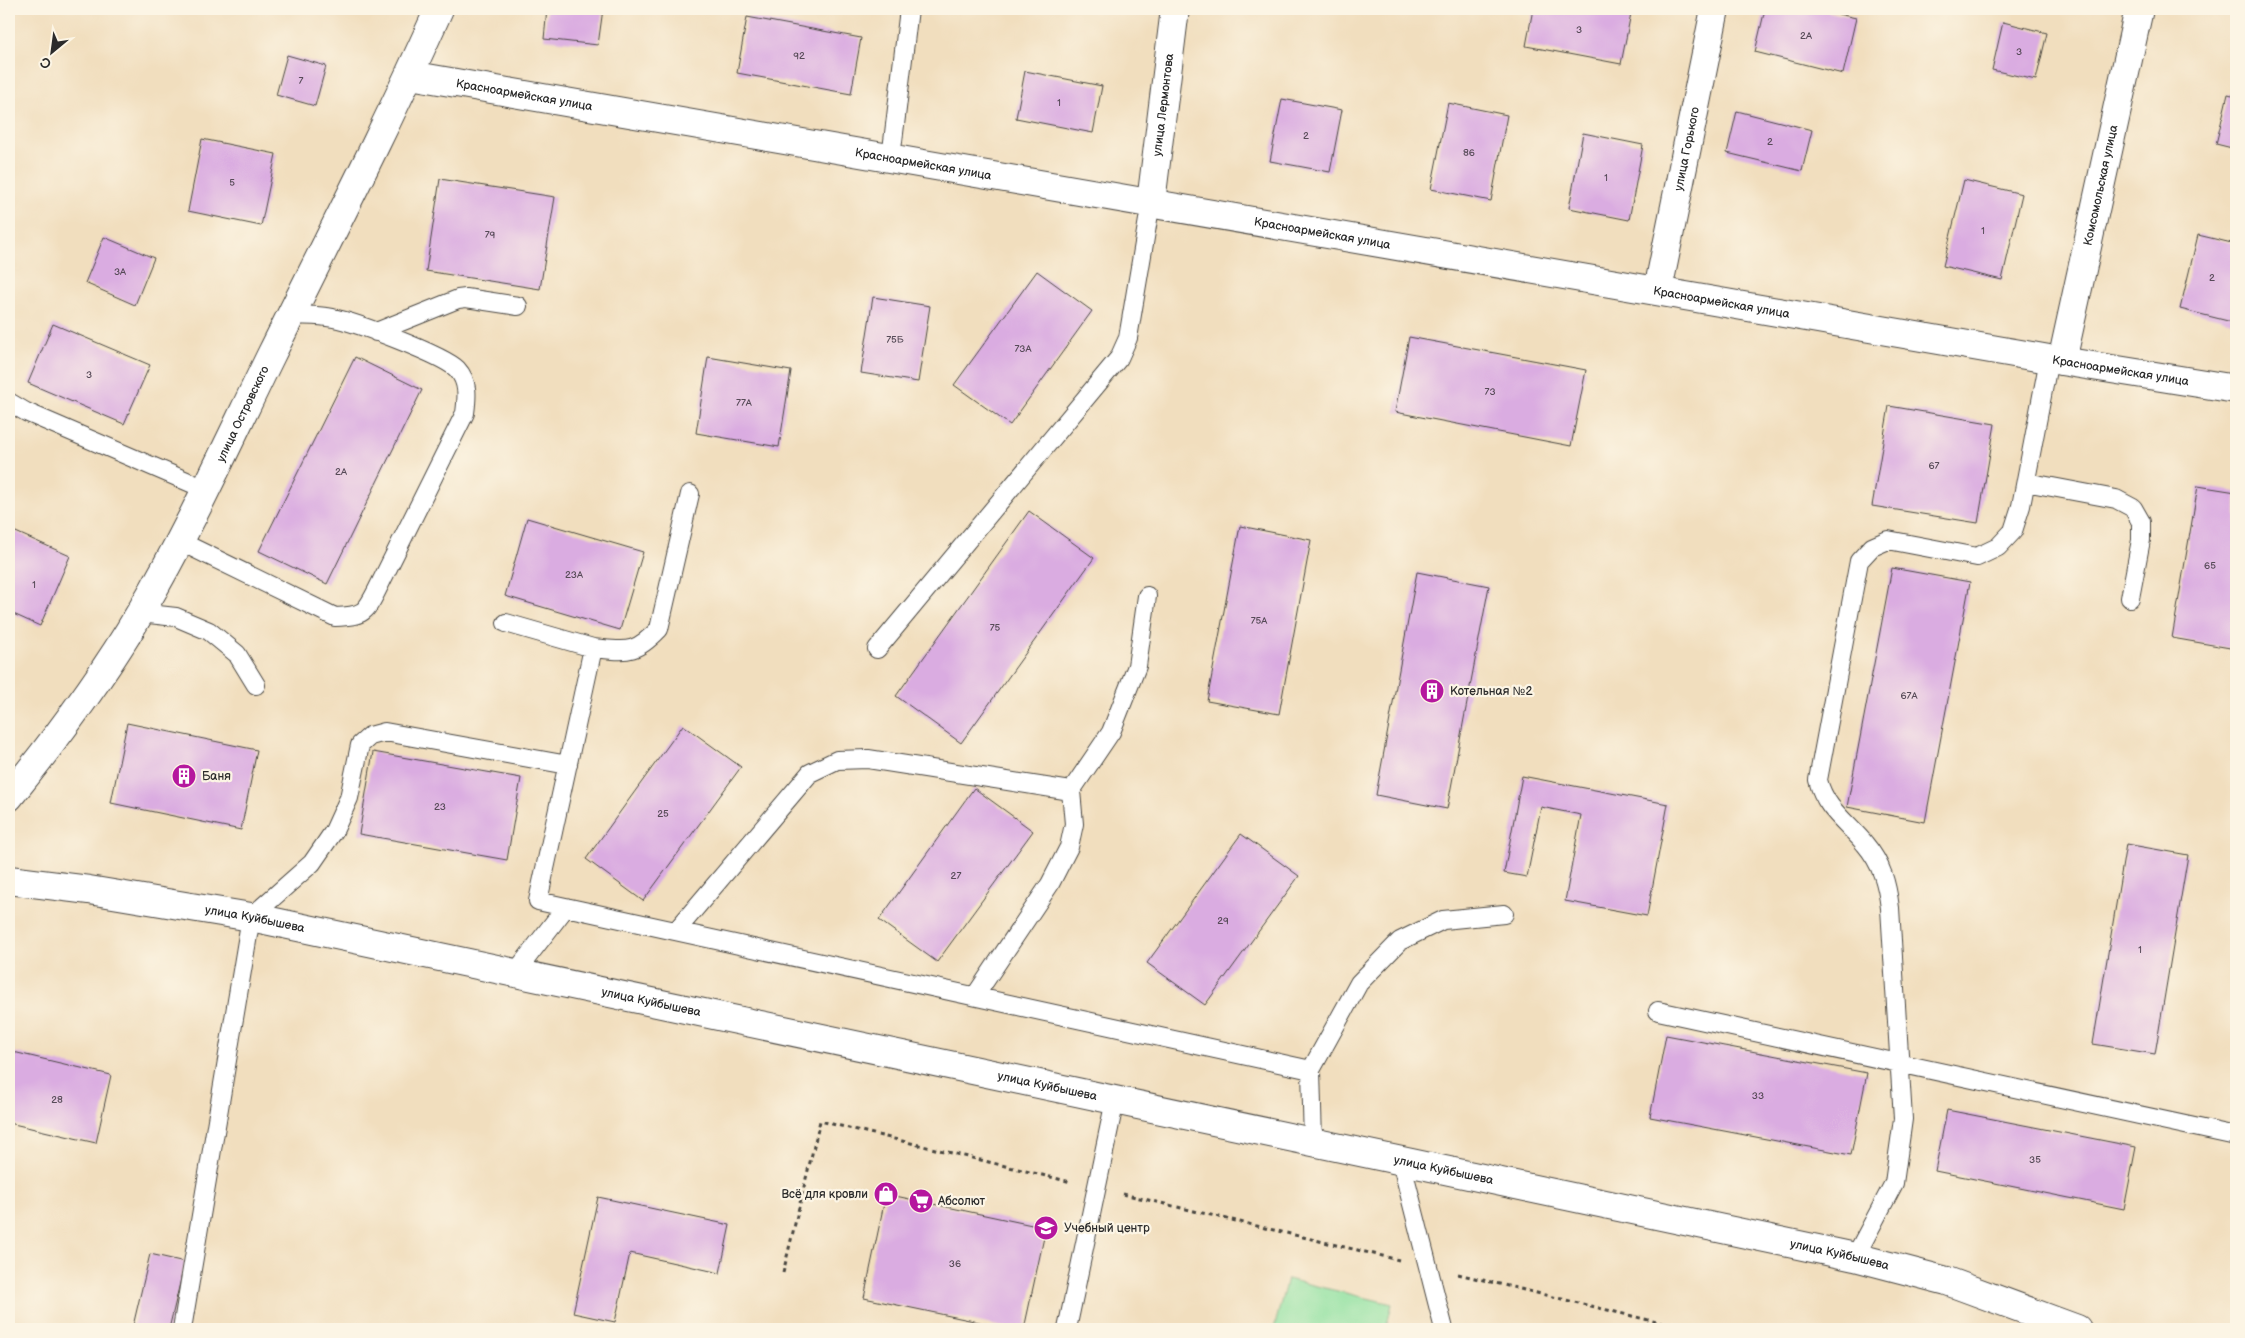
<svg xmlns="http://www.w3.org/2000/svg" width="2245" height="1338" font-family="'Balsamiq Sans',sans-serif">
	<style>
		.green { fill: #8fe1a0; stroke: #5d8666 }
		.building { fill: #daace1 }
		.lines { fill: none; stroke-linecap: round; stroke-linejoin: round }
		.lane-casing { stroke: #494641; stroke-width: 20 }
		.street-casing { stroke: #494641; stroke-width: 30 }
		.secondary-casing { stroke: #494641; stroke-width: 30 }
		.path { stroke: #494641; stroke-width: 3; stroke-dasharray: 4 4; stroke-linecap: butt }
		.lane { stroke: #fff; stroke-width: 18 }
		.street { stroke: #fff; stroke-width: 28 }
		.secondary { stroke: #fff; stroke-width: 28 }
		.labels { text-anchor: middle; stroke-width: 4.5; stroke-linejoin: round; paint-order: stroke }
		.number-label { font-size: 10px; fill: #574b58 }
		.street-label { font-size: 12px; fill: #2b2b2b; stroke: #fcf5e5 }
		.poi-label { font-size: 12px; fill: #2b2b2b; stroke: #fcf5e5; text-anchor: start }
	</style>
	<rect width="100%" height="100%" fill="#fcf5e5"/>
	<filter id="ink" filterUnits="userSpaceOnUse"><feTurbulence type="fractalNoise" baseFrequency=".02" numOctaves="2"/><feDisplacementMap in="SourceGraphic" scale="10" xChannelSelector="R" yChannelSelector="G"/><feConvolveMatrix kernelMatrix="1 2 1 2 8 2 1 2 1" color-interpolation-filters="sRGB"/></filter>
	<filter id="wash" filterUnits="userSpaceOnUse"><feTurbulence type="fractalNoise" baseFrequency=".0096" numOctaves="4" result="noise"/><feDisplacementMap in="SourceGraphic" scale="20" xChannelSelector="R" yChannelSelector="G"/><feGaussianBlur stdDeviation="1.12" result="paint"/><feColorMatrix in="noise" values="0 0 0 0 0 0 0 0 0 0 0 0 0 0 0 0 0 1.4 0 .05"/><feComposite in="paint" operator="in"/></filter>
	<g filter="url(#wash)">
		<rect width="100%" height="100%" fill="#f1debe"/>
		<path class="green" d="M1287 1279 1392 1304 1386 1329H1274Z"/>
		<g id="blocks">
			<path class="building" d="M547 9H603L598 45 544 39Z
				M1533 9H1609L1631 13 1621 64 1526 46Z
				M1765 9H1816L1856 18 1843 74 1755 52Z
				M747 17 861 38 851 94 737 73Z
				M2003 22 2047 33 2036 80 1992 70Z
				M287 55 326 66 315 106 276 95Z
				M1025 71 1102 86 1093 133 1016 118Z
				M2228 94 2236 96V149L2216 144Z
				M1282 99 1342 110 1330 172 1270 161Z
				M1448 103 1507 115 1491 201 1431 189Z
				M1737 111 1812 130 1802 171 1727 153Z
				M1583 133 1643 145 1629 220 1569 208Z
				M202 139 276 154 261 226 188 211Z
				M440 179 555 197 540 289 426 271Z
				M1964 180 2022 194 2002 280 1943 266Z
				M2198 235 2236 244V323L2180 309Z
				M104 237 154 258 135 305 85 283Z
				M1037 271 1092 311 1010 425 954 385Z
				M873 297 930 306 918 382 861 373Z
				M53 324 150 365 124 424 28 383Z
				M1409 337 1586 370 1571 446 1395 412Z
				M355 357 422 390 327 584 259 551Z
				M708 357 791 371 779 447 696 433Z
				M1889 406 1995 424 1978 523 1872 506Z
				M2198 486 2236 492V649L2172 638Z
				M1029 511 1094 558 961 743 896 696Z
				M527 518 643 552 620 630 505 596Z
				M1240 526 1311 540 1279 714 1207 701Z
				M9 529 70 556 40 626 9 612Z
				M1892 568 1970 582 1925 822 1847 807Z
				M1417 572 1489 586 1447 809 1376 795Z
				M127 723 257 750 241 830 111 803Z
				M683 725 741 767 643 901 586 859Z
				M373 752 521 778 507 860 359 834Z
				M1522 776 1668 804 1647 916 1565 901 1581 815 1541 807 1527 877 1504 873Z
				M974 788 1033 831 937 962 879 920Z
				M1241 834 1299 876 1205 1005 1147 963Z
				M2126 844 2188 855 2155 1054 2093 1044Z
				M1666 1035 1867 1073 1851 1155 1650 1117Z
				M9 1051 111 1075 96 1143 9 1123Z
				M1947 1110 2136 1147 2124 1209 1935 1171Z
				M886 1194 1046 1228 1024 1329H1012L864 1298Z
				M598 1197 730 1225 720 1273 630 1253 615 1322 573 1313Z
				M150 1254 185 1262 169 1329H146L133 1326Z"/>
		</g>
	</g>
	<g filter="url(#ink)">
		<use href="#blocks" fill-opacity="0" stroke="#494641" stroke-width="1"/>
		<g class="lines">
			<defs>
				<path id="lane" d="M891 158 909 9
					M376 332 458 299 466 298 518 306
					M9 402 26 412 205 489
					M2026 482 2116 499 2133 508 2141 522V540L2130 598
					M179 541 335 617C365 616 366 612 379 586L465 413C467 398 469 382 457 369 443 355 355 322 333 318 319 315 305 316 291 315
					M140 613 176 617 209 631 237 654 256 685
					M506 623 593 648 538 901 1311 1070
					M593 648C627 651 634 655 659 629L690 494
					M877 649 1119 358 1128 338 1151 202
					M676 931 810 773 837 760 868 759 1071 791
					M515 973 566 907
					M975 996 1050 884 1069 847 1074 824 1071 791 1111 732 1137 666 1147 596
					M1658 1011 2236 1136
					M1313 1142 1311 1070 1359 983 1400 941 1443 920 1504 914
					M1401 1161 1444 1329
					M1855 1257 1894 1183 1903 1119 1890 908C1887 884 1882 864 1865 844 1848 823 1825 809 1818 780L1859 561 1872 547 1888 540 1977 557 1998 547 2013 531 2021 506 2049 359
					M182 1329 251 917 312 863 334 831 349 798 360 745 370 736 385 732 568 765
					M1067 1329 1115 1100"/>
				<g id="street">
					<path id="s1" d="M410 75 2049 359 2236 389"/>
					<path id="s2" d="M1151 202 1175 9"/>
					<path id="s3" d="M1658 290 1715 9"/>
					<path id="s4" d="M2062 361 2139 9"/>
					<path id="s5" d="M9 797C56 739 102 678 140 613 189 530 229 441 271 355 328 240 387 126 439 9"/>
				</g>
				<g id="secondary">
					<path id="s6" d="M9 880 89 890 251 917 1855 1257 1947 1281 2077 1329"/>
				</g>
			</defs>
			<use href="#lane" class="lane-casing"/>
			<use href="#street" class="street-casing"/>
			<use href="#secondary" class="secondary-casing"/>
			<path class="path" d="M1123 1194 1399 1260
				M783 1273 820 1121 1071 1182
				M1458 1274 1686 1329"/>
			<use href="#lane" class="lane"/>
			<use href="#street" class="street"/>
			<use href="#secondary" class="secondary"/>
		</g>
	</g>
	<defs>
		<symbol id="building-disc" viewBox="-11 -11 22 22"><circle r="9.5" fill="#b5179e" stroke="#fcf5e5"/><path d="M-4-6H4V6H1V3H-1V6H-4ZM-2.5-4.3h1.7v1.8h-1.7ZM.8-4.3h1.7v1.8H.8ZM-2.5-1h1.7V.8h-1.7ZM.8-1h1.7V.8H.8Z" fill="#fff"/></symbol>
		<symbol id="shop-disc" viewBox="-11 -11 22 22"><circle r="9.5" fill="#b5179e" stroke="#fcf5e5"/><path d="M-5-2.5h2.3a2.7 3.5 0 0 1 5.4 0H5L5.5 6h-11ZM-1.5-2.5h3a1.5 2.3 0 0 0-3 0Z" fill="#fff"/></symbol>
		<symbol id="supermarket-disc" viewBox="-11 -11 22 22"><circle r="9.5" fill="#b5179e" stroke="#fcf5e5"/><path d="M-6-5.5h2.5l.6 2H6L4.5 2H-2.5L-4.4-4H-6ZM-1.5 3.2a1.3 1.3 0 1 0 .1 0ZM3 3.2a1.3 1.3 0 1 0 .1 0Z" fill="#fff"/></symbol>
		<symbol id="university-disc" viewBox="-11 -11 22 22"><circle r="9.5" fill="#b5179e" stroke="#fcf5e5"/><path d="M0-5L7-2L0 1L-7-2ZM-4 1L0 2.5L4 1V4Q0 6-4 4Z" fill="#fff"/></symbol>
	</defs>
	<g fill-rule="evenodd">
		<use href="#building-disc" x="1418" y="677" width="28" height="28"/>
		<use href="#building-disc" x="170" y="762" width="28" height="28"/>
		<use href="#shop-disc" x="872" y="1180" width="28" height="28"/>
		<use href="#supermarket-disc" x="907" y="1187" width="28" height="28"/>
		<use href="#university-disc" x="1032" y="1214" width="28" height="28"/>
	</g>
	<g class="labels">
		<g class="number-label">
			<text x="1579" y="33">3</text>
			<text x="1806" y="39">2А</text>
			<text x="2019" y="55">3</text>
			<text x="799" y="59">92</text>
			<text x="301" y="84">7</text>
			<text x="1059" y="106">1</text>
			<text x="1306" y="139">2</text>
			<text x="1770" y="145">2</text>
			<text x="1469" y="156">86</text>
			<text x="1606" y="181">1</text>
			<text x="232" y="186">5</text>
			<text x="1983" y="234">1</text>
			<text x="490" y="238">79</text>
			<text x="120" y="275">3А</text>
			<text x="2212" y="281">2</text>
			<text x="895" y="343">75Б</text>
			<text x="1023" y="352">73А</text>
			<text x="89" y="378">3</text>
			<text x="1490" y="395">73</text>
			<text x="744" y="406">77А</text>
			<text x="1934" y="469">67</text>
			<text x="341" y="475">2А</text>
			<text x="2210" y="569">65</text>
			<text x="574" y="578">23А</text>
			<text x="34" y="588">1</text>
			<text x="1259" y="624">75А</text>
			<text x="995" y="631">75</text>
			<text x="1909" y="699">67А</text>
			<text x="440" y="810">23</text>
			<text x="663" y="817">25</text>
			<text x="956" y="879">27</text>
			<text x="1223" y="924">29</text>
			<text x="2140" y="953">1</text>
			<text x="1758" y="1099">33</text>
			<text x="57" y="1103">28</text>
			<text x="2035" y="1163">35</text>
			<text x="955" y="1267">36</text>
		</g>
		<g class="street-label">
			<text dy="4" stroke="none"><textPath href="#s1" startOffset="116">Красноармейская улица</textPath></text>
			<text dy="4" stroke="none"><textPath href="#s2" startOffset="98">улица Лермонтова</textPath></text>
			<text dy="4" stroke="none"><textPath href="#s3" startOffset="144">улица Горького</textPath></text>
			<text dy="4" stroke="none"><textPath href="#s1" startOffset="521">Красноармейская улица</textPath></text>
			<text dy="4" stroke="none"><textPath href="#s4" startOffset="180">Комсомольская улица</textPath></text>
			<text dy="4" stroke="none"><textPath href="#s1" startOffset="926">Красноармейская улица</textPath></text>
			<text dy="4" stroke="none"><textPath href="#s1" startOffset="1331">Красноармейская улица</textPath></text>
			<text dy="4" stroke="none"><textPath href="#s1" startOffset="1736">Красноармейская улица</textPath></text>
			<text dy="4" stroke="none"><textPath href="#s5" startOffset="450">улица Островского</textPath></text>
			<text dy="4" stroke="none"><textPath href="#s6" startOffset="249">улица Куйбышева</textPath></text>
			<text dy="4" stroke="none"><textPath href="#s6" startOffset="654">улица Куйбышева</textPath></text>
			<text dy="4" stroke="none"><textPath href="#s6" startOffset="1059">улица Куйбышева</textPath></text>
			<text dy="4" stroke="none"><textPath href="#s6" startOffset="1464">улица Куйбышева</textPath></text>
			<text dy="4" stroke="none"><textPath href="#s6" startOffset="1869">улица Куйбышева</textPath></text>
		</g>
		<g class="poi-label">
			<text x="1450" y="695">Котельная №2</text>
			<text x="202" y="780">Баня</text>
			<text x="868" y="1198" text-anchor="end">Всё для кровли</text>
			<text x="938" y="1205">Абсолют</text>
			<text x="1064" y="1232">Учебный центр</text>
		</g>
	</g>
	<rect width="2245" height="1338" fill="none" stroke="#fcf5e5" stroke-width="30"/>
	<g transform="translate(52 52) rotate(209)" stroke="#fcf5e5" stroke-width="4" paint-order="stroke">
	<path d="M0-4L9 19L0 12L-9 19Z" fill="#2b2b2b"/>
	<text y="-8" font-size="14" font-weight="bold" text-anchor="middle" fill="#2b2b2b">С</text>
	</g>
</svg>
